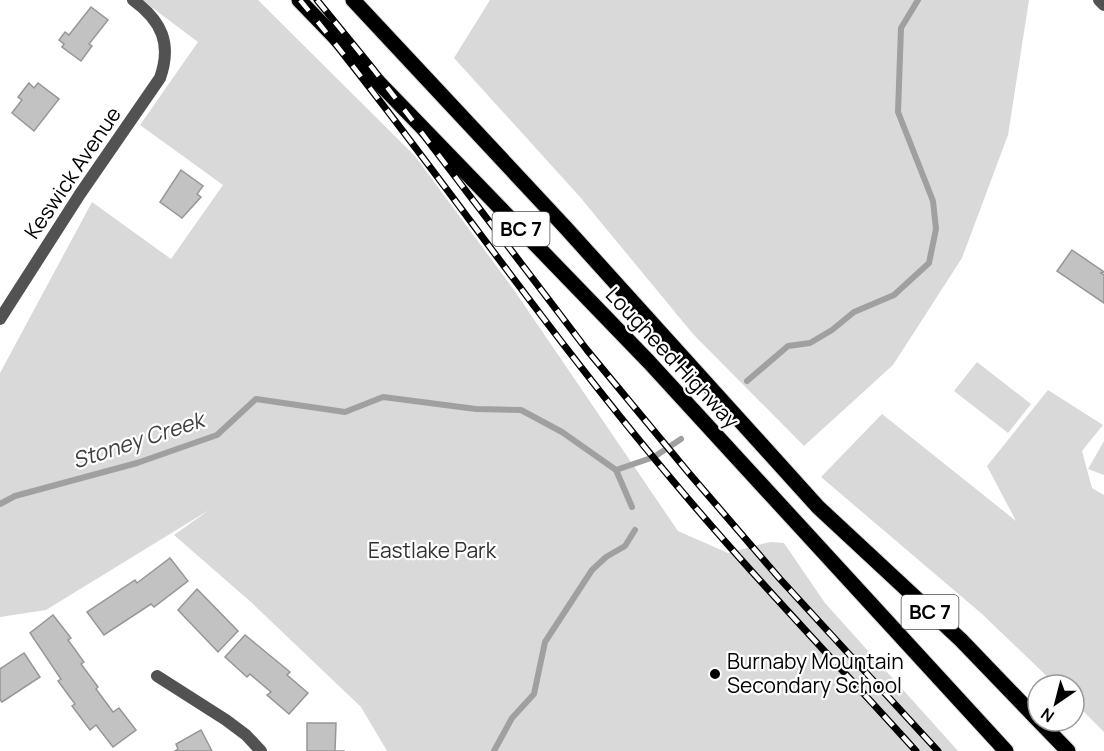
<svg xmlns="http://www.w3.org/2000/svg" width="1104" height="751" font-family="Manrope,sans-serif">
	<style>
		.green { fill: #d9d9d9 }
		.lines { fill: none; stroke-linecap: round; stroke-linejoin: round }
		.stream { stroke: #a0a0a0; stroke-width: 6 }
		.building { fill: #c2c2c2; stroke: #969696; stroke-width: 1.5 }
		.primary-casing { stroke: #dbdbdb; stroke-width: 17 }
		.minor { stroke: #525252; stroke-width: 12 }
		.tertiary { stroke: #525252; stroke-width: 12 }
		.primary { stroke: #000; stroke-width: 15 }
		.rail-casing { stroke: #000; stroke-width: 7 }
		.rail { stroke: #fff; stroke-width: 4.5; stroke-dasharray: 14; stroke-linecap: butt }
		.poi-dot { fill: #000; stroke: #fff; stroke-width: 2 }
		.labels { text-anchor: middle; stroke-width: 4.5; stroke-linejoin: round; paint-order: stroke }
		.shield { fill: #fff; stroke: #4c4c4c; stroke-width: 1.5 }
		.shield-label { font-size: 20px; font-weight: bold; fill: #000 }
		.street-label { font-size: 21px; fill: #000; stroke: #fff }
		.park-label { font-size: 21px; fill: #303030; stroke: #fff }
		.poi-label { font-size: 21px; fill: #000; stroke: #fff; text-anchor: start }
		.water-label { font-size: 22px; font-style: italic; fill: #414141; stroke: #fff }
	</style>
	<rect width="100%" height="100%" fill="#fff"/>
	<path class="green" d="M142 0H258L415 156 514 290 678 531 728 553 770 542 784 543 825 603 958 751H387L361 707 252 603 174 535 209 510 46 610 0 617V373L92 202 171 259 223 185 140 125 198 42Z
		M490 0H1029L1008 135 962 258 893 365 804 446 693 334 580 197 454 58Z
		M977 362 1031 404 1008 433 954 391Z
		M1048 390 1103 425 1082 451 1092 488 1104 495V732L1074 702V685H1056L982 614 821 477 882 414 1016 521 987 466Z
		M1104 441V475L1088 469Z"/>
	<g class="lines">
		<path class="stream" d="M747 381 788 346 810 343 832 330 854 312 894 295 929 263 936 229 933 201 898 112 901 28 918 0
			M616 470 632 507
			M0 504 15 496 137 463 217 435 256 399 345 412 383 397 476 409 521 410 562 432 616 470 654 457 681 439
			M494 751 512 718 534 694 545 642 592 570 606 557 625 546 635 530"/>
	</g>
	<path class="building" d="M91 7 108 20 89 44 92 46 81 61 62 47 64 44 59 40 65 32 69 35Z
		M29 83 34 88 38 83 59 99 34 131 12 113 22 100 18 97Z
		M181 170 203 186 197 194 201 197 182 218 160 202Z
		M1072 250 1104 272 1101 273 1104 275V303L1057 271Z
		M170 558 188 581 154 607 151 604 104 635 87 612 135 580 137 583Z
		M197 589 238 631 218 652 178 610Z
		M53 615 71 638 68 640 84 662 81 664 98 687 96 689 113 712 119 708 136 730 113 747 96 725 90 730 72 706 75 704 58 681 61 679 30 633Z
		M245 635 290 672 287 675 308 693 289 714 267 695 271 692 250 674 247 677 225 657Z
		M24 653 40 677 2 702 0 700V669Z
		M307 723H336L335 751H345H307Z
		M201 730 212 751H175L178 749 176 744Z"/>
	<g class="lines">
		<defs>
			<path id="primary" d="M299 0 649 362 1006 751
				M353 0 565 227 818 507 961 640 1038 720
				M1039 721 1068 751"/>
		</defs>
		<use href="#primary" class="primary-casing"/>
		<path class="minor" d="M0 319 80 194 160 78C172 44 162 21 133 0
			M157 676 226 720 246 735 261 751"/>
		<path class="tertiary" d="M1099 0 1104 5"/>
		<use href="#primary" class="primary"/>
		<defs>
			<path id="rail" d="M300 0C427 155 539 322 668 475 747 570 833 659 916 751
				M317 0 374 70 587 350 688 472 780 579 938 751"/>
		</defs>
		<use href="#rail" class="rail-casing"/>
		<use href="#rail" class="rail"/>
	</g>
	<circle class="poi-dot" cx="715" cy="674" r="6"/>
	<g class="labels">
		<g class="shield">
			<rect x="492.5" y="212" width="57" height="34" rx="4.5"/>
			<rect x="901.5" y="595" width="57" height="34" rx="4.5"/>
		</g>
		<g class="shield-label">
			<text x="521" y="236">BC 7</text>
			<text x="930" y="619">BC 7</text>
		</g>
		<g class="street-label">
			<text transform="translate(73 173) rotate(-56)" y="7">Keswick Avenue</text>
			<text transform="translate(672 358) rotate(47)" y="7">Lougheed Highway</text>
		</g>
		<g class="park-label">
			<text x="432" y="558">Eastlake Park</text>
		</g>
		<g class="poi-label">
			<text x="727" y="669">Burnaby Mountain<tspan x="727" dy="24">Secondary School</tspan></text>
		</g>
		<g class="water-label">
			<text transform="translate(138 440) rotate(-18)" y="8">Stoney Creek</text>
		</g>
	</g>
	<g transform="translate(1056 703) rotate(215)"><circle r="28" fill="#ffffff" stroke="#999999" stroke-width="1.5"/>
	<path d="M0-4.5L10 22L0 15L-10 22Z" fill="#000000"/>
	<text y="-9" font-size="16" font-weight="bold" text-anchor="middle" fill="#000000">N</text>
	</g>
</svg>
